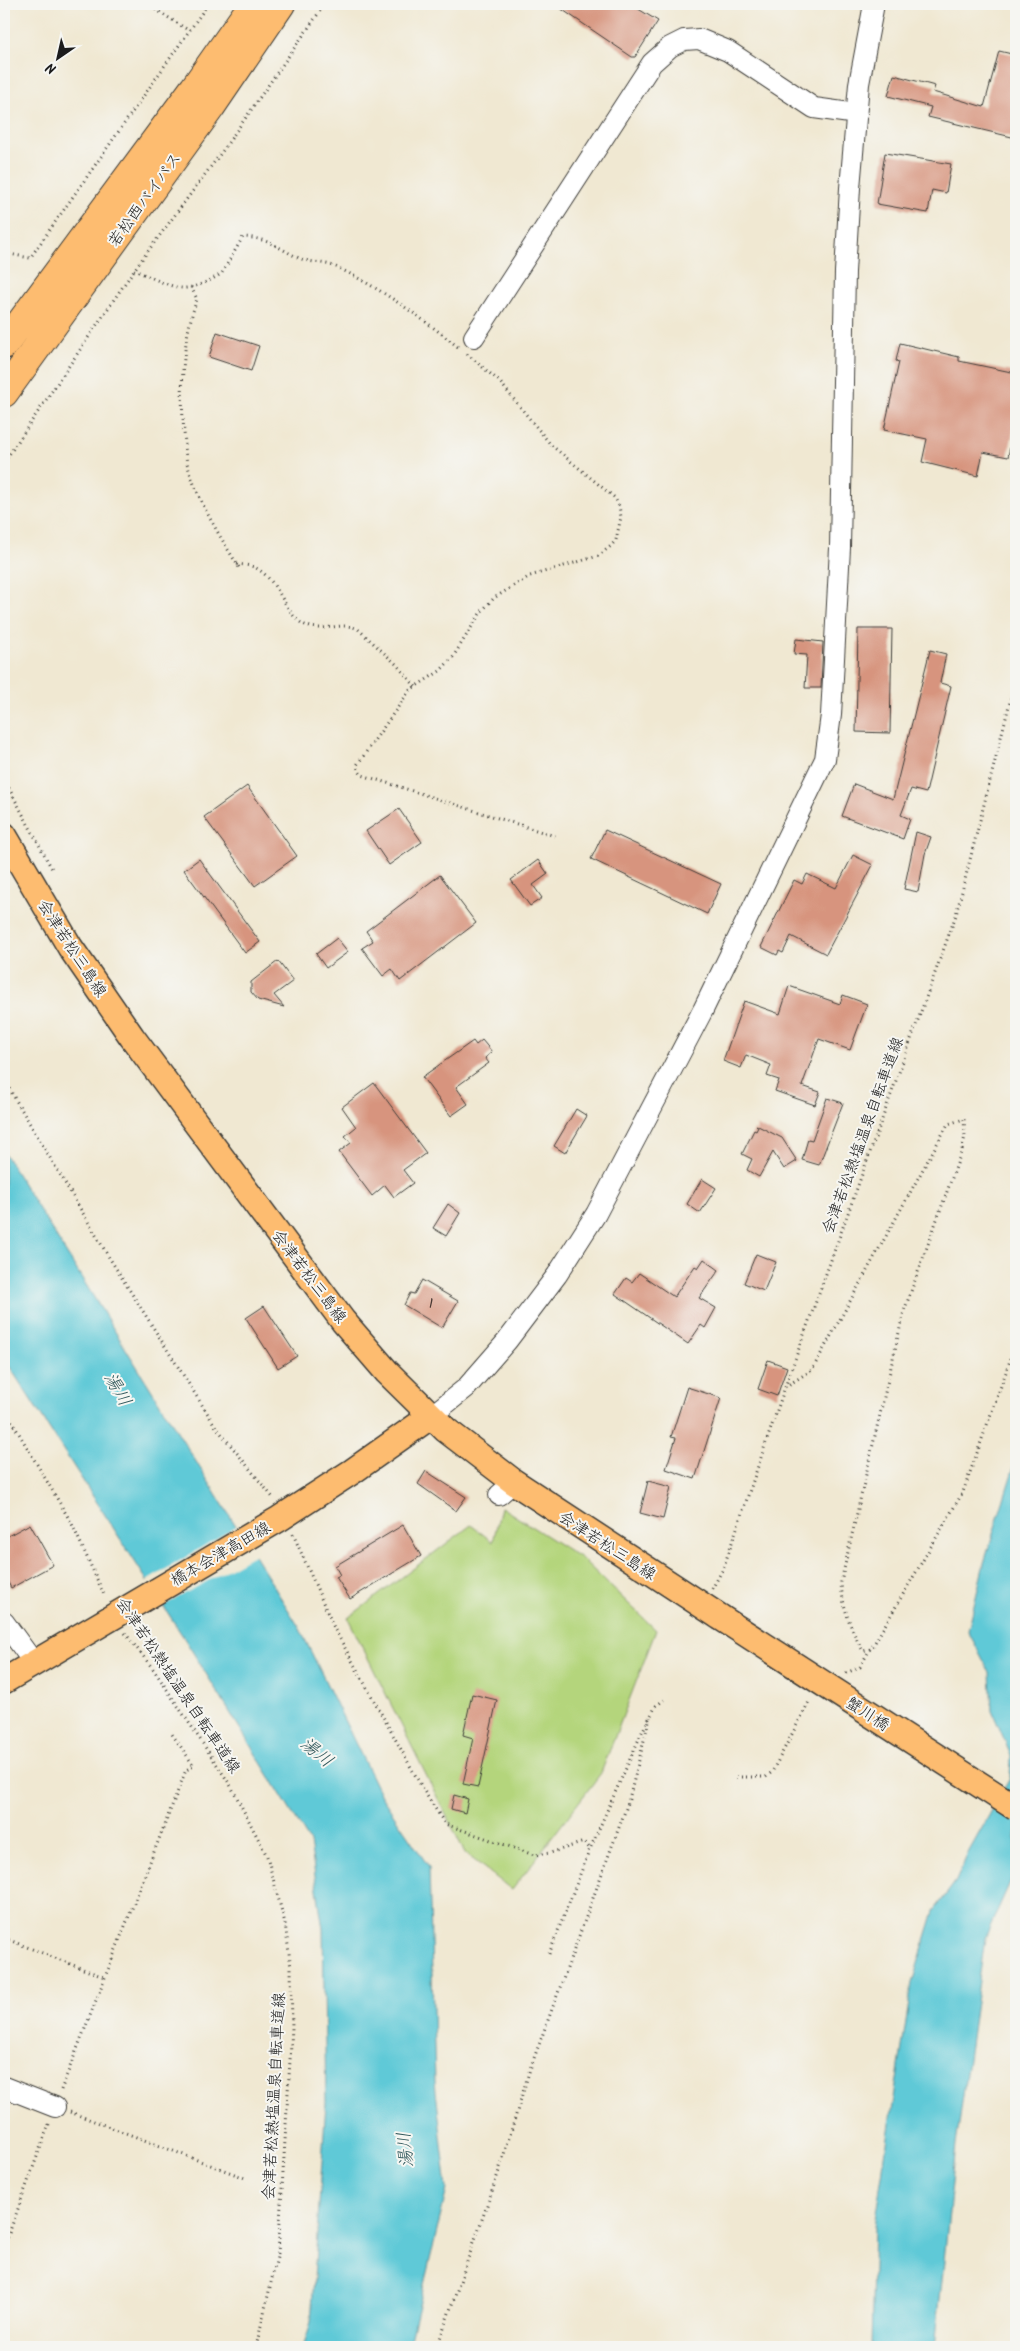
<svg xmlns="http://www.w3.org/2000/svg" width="1020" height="2351" font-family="Kalam,'Klee One',sans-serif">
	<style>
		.green { fill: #b4d57c; stroke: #68784c }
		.water { fill: #5ec9d7; stroke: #3d727a }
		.pier { fill: #f0e8d2 }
		.building { fill: #d7947e }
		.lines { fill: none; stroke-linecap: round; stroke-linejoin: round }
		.minor-casing { stroke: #3c3b37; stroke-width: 22 }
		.major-casing { stroke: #3c3b37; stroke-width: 28 }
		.highway-casing { stroke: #3c3b37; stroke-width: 30 }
		.path { stroke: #3c3b37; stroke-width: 3; stroke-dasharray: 1 4; stroke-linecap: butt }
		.minor { stroke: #fff; stroke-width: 20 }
		.major { stroke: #fdbc70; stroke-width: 25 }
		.highway { stroke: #fdbc70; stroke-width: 28 }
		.major-bridge-casing { stroke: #3c3b37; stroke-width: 28; stroke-linecap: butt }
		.major-bridge { stroke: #fdbc70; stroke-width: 25 }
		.labels { text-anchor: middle; stroke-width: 4; stroke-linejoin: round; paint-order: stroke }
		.number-label { font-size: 14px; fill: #4b3a34 }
		.street-label { font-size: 16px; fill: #1c1c1c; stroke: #f6f6f2 }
		.water-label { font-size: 18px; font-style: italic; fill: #33595d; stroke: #f6f6f2 }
	</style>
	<rect width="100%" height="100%" fill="#f6f6f2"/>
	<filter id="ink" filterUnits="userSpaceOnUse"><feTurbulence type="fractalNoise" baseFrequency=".02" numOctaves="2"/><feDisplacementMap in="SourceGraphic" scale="10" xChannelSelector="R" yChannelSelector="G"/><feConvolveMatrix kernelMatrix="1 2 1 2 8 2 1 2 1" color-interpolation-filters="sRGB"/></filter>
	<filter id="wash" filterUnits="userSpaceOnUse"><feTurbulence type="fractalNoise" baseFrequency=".0096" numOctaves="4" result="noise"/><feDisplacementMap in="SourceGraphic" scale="20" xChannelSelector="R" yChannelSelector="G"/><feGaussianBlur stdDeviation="1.12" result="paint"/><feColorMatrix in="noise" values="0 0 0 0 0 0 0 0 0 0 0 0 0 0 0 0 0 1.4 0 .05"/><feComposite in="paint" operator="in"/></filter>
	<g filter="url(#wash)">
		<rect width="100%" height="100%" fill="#f0e8d2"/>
		<path class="green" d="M501 1507 581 1558 656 1630 601 1773 512 1890 465 1853 348 1618 471 1525 493 1542Z"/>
		<path class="water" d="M4 1153 299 1627 381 1796 429 1867 435 2082 447 2189 409 2347H303L311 2322 326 2103 323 1929 310 1842 184 1638 4 1358Z
			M1016 1460V1869L985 1938 956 2145 935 2347H871L874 2226 912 1983 934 1911 956 1881 968 1853 1010 1778 1011 1755 992 1711 990 1673 968 1631 984 1563Z"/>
		<path class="pier" d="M238 1525 256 1554 161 1607 145 1582Z"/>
		<g id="blocks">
			<path class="building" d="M554 4H630L658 21 635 57H632Z
				M999 51 1016 55V138L928 117 931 107 888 96 894 75 935 86 933 92 984 107Z
				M885 153 951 164 946 193 932 190 928 213 877 204Z
				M217 332 259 346 251 371 209 357Z
				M900 343 959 357V361L1016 373V417L1008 457 983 452 978 476 922 462 927 439 884 430 899 362 896 361Z
				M858 629H892L890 733 856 732Z
				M796 639 823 642 821 688H805L807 655 794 654Z
				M930 650 946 654 940 683 951 686 926 793 911 789 901 815 910 819 903 839 842 816 854 784 893 799Z
				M247 786 297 856 255 886 204 817Z
				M399 809 422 842 389 865 366 831Z
				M605 830 721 884 707 914 591 859Z
				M916 832 931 837 925 854 918 892 904 889Z
				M853 855 873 865 826 954 791 936 783 953 779 951 777 955 761 947 794 880 802 884 807 874 836 888Z
				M199 859 260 942 245 953 184 870Z
				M538 860 548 874 533 885 542 898 530 906 511 880Z
				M440 875 476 923 400 981 392 969 383 976 362 948 373 941 366 931Z
				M337 938 348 952 326 968 316 954Z
				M278 961 293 981 274 995 284 1007 258 1000 251 992V982Z
				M789 986 840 1004 843 995 867 1004 850 1050 819 1039 802 1086 820 1092 815 1105 775 1091 779 1080 767 1076 771 1065 746 1055 741 1068 723 1061 744 1001 780 1014Z
				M482 1040 492 1052 485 1058 489 1063 456 1087 468 1104 451 1116 422 1077 473 1041 476 1045Z
				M374 1083 426 1153 403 1170 413 1183 394 1197 385 1185 372 1196 339 1152 351 1143 345 1136 356 1127 342 1107Z
				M827 1098 843 1103 819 1165 802 1160 808 1139 812 1140Z
				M576 1109 587 1116 565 1153 554 1146Z
				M756 1125 782 1138 797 1161 784 1169 773 1152 759 1177 747 1170 752 1159 742 1154 754 1130 756 1131 758 1127Z
				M702 1179 716 1188 700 1213 687 1204Z
				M448 1204 460 1213 446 1236 433 1228Z
				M756 1254 776 1262 764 1291 744 1283Z
				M704 1259 719 1270 699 1298 716 1308 705 1328 701 1325 688 1344 615 1294 626 1278 632 1282 639 1273 674 1297 695 1266 698 1268Z
				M422 1280 458 1301 442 1328 404 1305 410 1293 414 1294Z
				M264 1306 297 1356 278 1368 246 1318Z
				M768 1360 787 1367 777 1396 758 1389Z
				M687 1387 721 1398 695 1479 666 1469 676 1438 671 1437Z
				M426 1471 466 1497 456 1511 418 1484Z
				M648 1481 671 1487 663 1519 640 1513Z
				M30 1524 53 1565 11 1588 4 1575V1538Z
				M403 1525 421 1556 350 1599 336 1577 340 1575 335 1566Z
				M472 1694 497 1700 478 1787 463 1784 473 1738 463 1735Z
				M454 1795 468 1799 465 1813 451 1809Z"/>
		</g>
	</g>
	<g filter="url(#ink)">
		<use href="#blocks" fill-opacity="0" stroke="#3c3b37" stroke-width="1"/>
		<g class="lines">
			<defs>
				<path id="minor" d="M474 337 652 63 670 47 684 40 699 39 728 51 814 108 857 114
					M431 1416 466 1388 507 1341 557 1275 596 1214 703 1010 825 759 831 715 840 548 845 272 850 188 859 84 874 4
					M499 1495 514 1482
					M4 1622 34 1663
					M4 2087 55 2107"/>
				<path id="major" d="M4 835 70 947 132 1037 343 1321 387 1372 446 1430 514 1482 720 1617
					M4 1681 279 1519 353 1471 431 1416"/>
				<path id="highway" d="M4 345 194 88 253 4
					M4 393 211 107 281 4"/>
			</defs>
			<use href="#minor" class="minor-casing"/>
			<use href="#major" class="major-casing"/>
			<use href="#highway" class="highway-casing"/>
			<path class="path" d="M147 4 188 30
				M4 253 30 258 208 4
				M134 270C147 275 169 287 182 288 193 289 213 280 222 273L243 237C268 238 278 248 299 258 310 263 325 262 336 267 376 285 425 320 458 347
				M191 287 197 299C182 342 180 388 184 432 185 442 185 453 187 463 198 502 219 535 240 569
				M467 354 499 381 551 445 615 498 619 506 621 517 616 540 611 546 598 556 530 576 494 598 481 612 453 657 440 671 410 690 357 765 358 770 362 775 558 837
				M4 462 134 270 221 153 325 4
				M237 564C243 565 251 565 256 568 280 581 285 616 305 625 323 633 342 621 358 629L396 664 416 687
				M4 779 52 869
				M1015 950H1016
				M4 1080 110 1259 216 1427 274 1499
				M785 1387 812 1370 948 1124 964 1119 965 1136 962 1150 904 1311 841 1582C842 1606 851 1630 863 1651L871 1649 963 1492 1016 1344
				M4 1408 72 1524 105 1597
				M293 1534 335 1630 424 1791 445 1824 534 1855 550 1853 584 1842 590 1849
				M712 1589 723 1569 785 1387 956 915 1016 678
				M125 1633 154 1670 231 1786 267 1856 285 1923 291 1968 292 2028 278 2253 256 2347
				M846 1673 860 1667 870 1649
				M736 1777H766L772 1772 810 1700
				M4 1938 106 1978
				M549 1954 590 1849 643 1730 656 1706 664 1700
				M61 2090 186 1770 194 1766 172 1734
				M70 2112 245 2178
				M4 2247 49 2124
				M437 2347 498 2174 530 2069 628 1803 650 1717"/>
			<use href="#minor" class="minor"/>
			<use href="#major" class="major"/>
			<use href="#highway" class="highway"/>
			<defs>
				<path id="major-bridge" d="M720 1617 1016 1808"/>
			</defs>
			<use href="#major-bridge" class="major-bridge-casing"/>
			<use href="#major-bridge" class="major-bridge"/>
		</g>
	</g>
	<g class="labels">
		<g class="number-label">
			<text x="431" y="1308">1</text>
		</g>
		<g class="street-label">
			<text transform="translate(144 199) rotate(-54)" y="6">若松西バイパス</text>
			<text transform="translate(73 948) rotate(57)" y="6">会津若松三島線</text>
			<text transform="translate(862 1135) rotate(-70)" y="6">会津若松熱塩温泉自転車道線</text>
			<text transform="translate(310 1276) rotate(53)" y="6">会津若松三島線</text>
			<text transform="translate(608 1545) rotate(33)" y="6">会津若松三島線</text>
			<text transform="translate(220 1553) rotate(-30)" y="6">橋本会津高田線</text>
			<text transform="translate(179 1685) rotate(56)" y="6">会津若松熱塩温泉自転車道線</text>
			<text transform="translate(868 1713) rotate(33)" y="6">蟹川橋</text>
			<text transform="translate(273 2096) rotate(-87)" y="6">会津若松熱塩温泉自転車道線</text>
		</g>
		<g class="water-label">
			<text transform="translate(118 1389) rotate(60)" y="6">湯川</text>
			<text transform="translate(317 1752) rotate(40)" y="6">湯川</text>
			<text transform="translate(405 2150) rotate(-96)" y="6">湯川</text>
		</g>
	</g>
	<rect width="1020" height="2351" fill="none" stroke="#f6f6f2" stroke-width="20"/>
	<g transform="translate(58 58) rotate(214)" stroke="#f6f6f2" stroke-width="4" paint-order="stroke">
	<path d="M0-4L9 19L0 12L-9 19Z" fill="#1c1c1c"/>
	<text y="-8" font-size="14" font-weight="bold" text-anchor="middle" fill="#1c1c1c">N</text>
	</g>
</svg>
